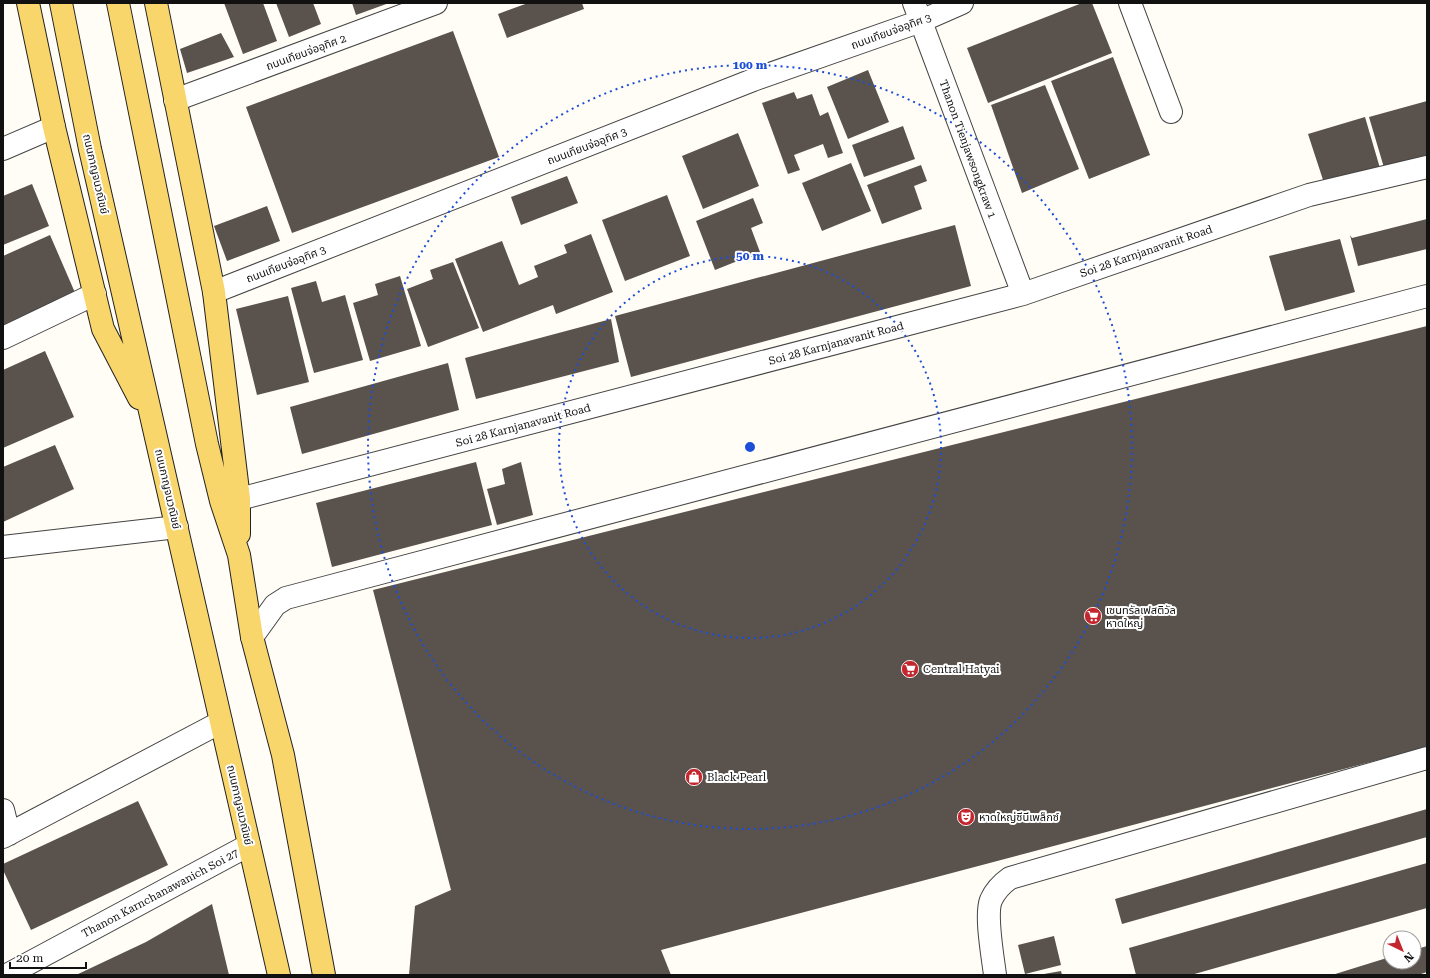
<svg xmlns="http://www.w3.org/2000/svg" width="1430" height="978" font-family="'Roboto Serif','Noto Sans Thai',serif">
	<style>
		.building { fill: #5a524d }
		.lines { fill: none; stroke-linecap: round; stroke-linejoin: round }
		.minor-casing { stroke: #444; stroke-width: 24 }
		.major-casing { stroke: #222; stroke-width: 24 }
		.minor { stroke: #fff; stroke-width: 22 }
		.major { stroke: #f9d66b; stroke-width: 22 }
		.ring { fill: none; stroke: #1d4ed8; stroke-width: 2; stroke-dasharray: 2 4 }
		.labels { text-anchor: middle; stroke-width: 4; stroke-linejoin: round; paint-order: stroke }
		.street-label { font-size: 11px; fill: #111; stroke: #fff }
		.poi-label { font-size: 11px; fill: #111; stroke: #fff; text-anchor: start }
		.centre { fill: #1d4ed8; stroke: #fff; stroke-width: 2 }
		.ring-label { font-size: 12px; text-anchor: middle; font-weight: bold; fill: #1d4ed8; stroke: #fff; stroke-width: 4; stroke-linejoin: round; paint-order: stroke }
	</style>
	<rect width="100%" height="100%" fill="#fffdf5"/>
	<path class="building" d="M224 3H263L277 41 243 54Z
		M276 3H313L321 24 289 37Z
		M352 3H389L356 15Z
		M528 3H582L584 9 507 38 498 14Z
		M1082 3H1092L1112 53 988 103 967 48Z
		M453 31 499 157 292 233 246 107Z
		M221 33 234 57 187 73 180 49Z
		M1113 57 1150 155 1089 179 1051 81Z
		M868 70 889 122 848 139 827 87Z
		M1045 85 1079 169 1022 193 991 105Z
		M794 92 797 99 812 94 820 116 828 112 843 153 828 158 823 144 794 155 800 170 788 174 762 103Z
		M1427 101V160L1385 171 1369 117Z
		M1365 117 1382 175 1325 186 1308 134Z
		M903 126 915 159 864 177 852 145Z
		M738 133 759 186 703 209 682 156Z
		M851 163 871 211 822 231 802 183Z
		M921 165 927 181 914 186 922 209 882 224 867 185Z
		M567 176 578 203 521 225 511 197Z
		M32 184 49 226 3 245V196Z
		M667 195 690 256 625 281 602 220Z
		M753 198 763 223 751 228 760 252 715 270 696 221Z
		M267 206 280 241 227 261 214 226Z
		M1427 219V249L1358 266 1350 235 1352 238Z
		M955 225 971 286 631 377 615 316Z
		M591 234 613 292 556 314 553 305 483 332 455 259 502 241 519 285 538 277 534 266 567 253 564 245Z
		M50 235 76 295 3 327V256Z
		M1340 239 1355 292 1285 311 1269 256Z
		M453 262 479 328 428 347 407 289 433 279 430 270Z
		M400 276 421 346 370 361 353 303 378 295 375 284Z
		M316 281 322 302 345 295 363 360 314 373 291 288Z
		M288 296 309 382 257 395 236 309Z
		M611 319 619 362 476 399 465 358Z
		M1427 326V747L661 950 671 975H409L415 906 451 890 373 590Z
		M45 351 74 417 3 448V370Z
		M448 363 459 410 302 454 290 407Z
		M55 445 74 489 3 522V467Z
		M476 462 492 525 332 567 316 503Z
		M521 462 533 515 497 525 487 489 505 484 502 469Z
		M138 801 168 865 31 930 3 870V864Z
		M1427 809V837L1122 924 1115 899Z
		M1427 863V908L1191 975H1136L1129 948Z
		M212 904 229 975H76L146 942Z
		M1054 936 1061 965 1025 974 1018 945Z
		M1427 946V972L1418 975H1332L1390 957V962H1414V950Z
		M1061 971 1062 975H1044V974Z"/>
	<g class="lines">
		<defs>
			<path id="minor" d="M914 3 1023 294
				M1130 3 1171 112
				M175 100 436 3
				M3 149 54 127
				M214 292 753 80 921 21 962 3
				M3 338 95 294
				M239 499 1023 294 1309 195 1427 167
				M3 547 177 527
				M252 637 275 605 286 598 1427 296
				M3 810 9 834
				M3 837 221 722
				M7 975 249 845
				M995 975C993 958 985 915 991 900 995 891 1003 883 1010 878L1427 758"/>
			<path id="major" d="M28 3 54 127 103 329 139 398
				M61 3 90 149 279 975
				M118 3 207 444 221 501 239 555 252 637 283 755 324 975
				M156 3 214 292 239 499V534"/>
		</defs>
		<use href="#minor" class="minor-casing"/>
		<use href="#major" class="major-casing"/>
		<use href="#minor" class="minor"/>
		<use href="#major" class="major"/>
	</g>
	<g class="ring">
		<circle cx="750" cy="447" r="191"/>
		<circle cx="750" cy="447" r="382"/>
	</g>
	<defs>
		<symbol id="supermarket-disc" viewBox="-11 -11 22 22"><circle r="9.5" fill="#c4262e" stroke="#fff"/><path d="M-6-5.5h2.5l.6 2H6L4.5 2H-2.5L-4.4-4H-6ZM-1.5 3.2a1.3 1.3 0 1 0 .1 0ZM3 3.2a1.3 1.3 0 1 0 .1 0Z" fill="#fff"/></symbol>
		<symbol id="shop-disc" viewBox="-11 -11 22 22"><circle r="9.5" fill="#c4262e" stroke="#fff"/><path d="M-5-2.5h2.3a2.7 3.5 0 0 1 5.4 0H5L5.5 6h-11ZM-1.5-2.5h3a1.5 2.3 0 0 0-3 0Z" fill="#fff"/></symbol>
		<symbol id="theatre-disc" viewBox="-11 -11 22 22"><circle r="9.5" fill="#c4262e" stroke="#fff"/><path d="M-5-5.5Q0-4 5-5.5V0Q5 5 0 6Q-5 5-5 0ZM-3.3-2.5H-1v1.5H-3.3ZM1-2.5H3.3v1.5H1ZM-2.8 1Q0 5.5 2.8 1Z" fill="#fff"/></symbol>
	</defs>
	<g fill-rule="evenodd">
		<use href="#supermarket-disc" x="1083" y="606" width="20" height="20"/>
		<use href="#supermarket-disc" x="900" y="659" width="20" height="20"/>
		<use href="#shop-disc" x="684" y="767" width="20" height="20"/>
		<use href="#theatre-disc" x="956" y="807" width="20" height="20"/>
	</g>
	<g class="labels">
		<g class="street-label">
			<text transform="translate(891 31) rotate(-20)" y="4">ถนนเทียนจ่ออุทิศ 3</text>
			<text transform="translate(306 52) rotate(-20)" y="4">ถนนเทียนจ่ออุทิศ 2</text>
			<text transform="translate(587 146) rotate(-21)" y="4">ถนนเทียนจ่ออุทิศ 3</text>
			<text transform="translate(968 149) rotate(70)" y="4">Thanon Tienjawsongkraw 1</text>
			<text transform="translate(96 174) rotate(77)" y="4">ถนนกาญจนวณิชย์</text>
			<text transform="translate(1146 251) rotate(-19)" y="4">Soi 28 Karnjanavanit Road</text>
			<text transform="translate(286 264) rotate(-21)" y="4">ถนนเทียนจ่ออุทิศ 3</text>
			<text transform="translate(836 343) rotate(-15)" y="4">Soi 28 Karnjanavanit Road</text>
			<text transform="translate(523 425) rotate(-15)" y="4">Soi 28 Karnjanavanit Road</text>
			<text transform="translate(168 489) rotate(77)" y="4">ถนนกาญจนวณิชย์</text>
			<text transform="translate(240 805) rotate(77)" y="4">ถนนกาญจนวณิชย์</text>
			<text transform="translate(160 893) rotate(-28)" y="4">Thanon Karnchanawanich Soi 27</text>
		</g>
		<g class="poi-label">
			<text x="1106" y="614">เซนทรัลเฟสติวัล<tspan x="1106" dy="13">หาดใหญ่</tspan></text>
			<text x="923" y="673">Central Hatyai</text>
			<text x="707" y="781">Black Pearl</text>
			<text x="979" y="821">หาดใหญ่ซีนีเพล็กซ์</text>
		</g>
	</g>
	<circle cx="750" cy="447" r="6" class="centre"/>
	<g class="ring-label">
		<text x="750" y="69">100 m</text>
		<text x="750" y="260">50 m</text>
	</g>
	<rect width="1430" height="978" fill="none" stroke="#111111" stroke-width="8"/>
	<g transform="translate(1402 950) rotate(137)"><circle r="19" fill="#ffffff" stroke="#a0a0a0"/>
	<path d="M0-3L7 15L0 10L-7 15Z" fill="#c4262e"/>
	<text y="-6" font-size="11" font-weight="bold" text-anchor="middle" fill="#111111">N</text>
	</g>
	<path d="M10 962v6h76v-6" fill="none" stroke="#111111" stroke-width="2"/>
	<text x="16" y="962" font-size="12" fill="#111111" stroke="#ffffff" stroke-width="3" paint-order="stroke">20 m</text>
</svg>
